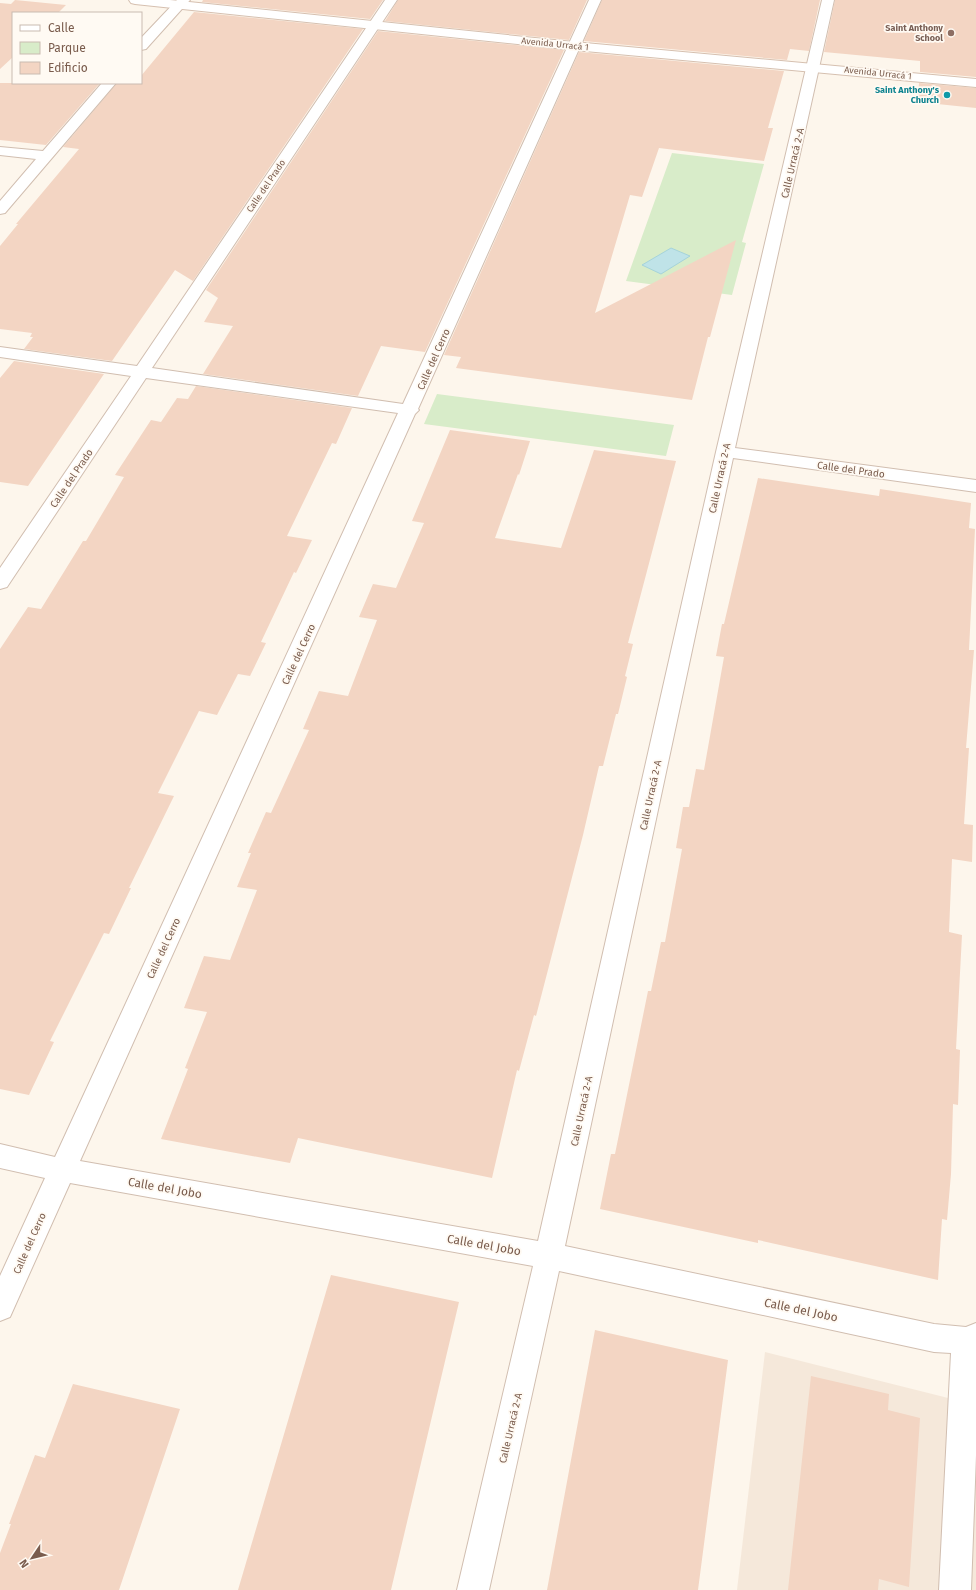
<svg xmlns="http://www.w3.org/2000/svg" width="976" height="1590" font-family="'Fira Sans',sans-serif">
	<style>
		.residential { fill: #f5e8da }
		.green { fill: #d8ecc9 }
		.water { fill: #bfe3e8; stroke: #a5d3da }
		.building { fill: #f3d5c3 }
		.lines { fill: none; stroke-linecap: round; stroke-linejoin: round }
		.street-casing { stroke: #d1beb0; stroke-width: 2 }
		.secondary-casing { stroke: #d6c0b0; stroke-width: 2 }
		.street { fill: #fff; fill-rule: evenodd }
		.secondary { fill: #fff; fill-rule: evenodd }
		.education-dot { fill: #8d6e63; stroke: #fffaf3; stroke-width: 1.5 }
		.culture-dot { fill: #0f9aa8; stroke: #fffaf3; stroke-width: 1.5 }
		.labels { text-anchor: middle; stroke-width: 3.5; stroke-linejoin: round; paint-order: stroke }
		.far-education-label { font-size: 9px; font-weight: bold; fill: #785e54; stroke: #fffaf3; text-anchor: end }
		.far-street-label { font-size: 9px; fill: #7a5c4d; stroke: #fffaf3 }
		.far-culture-label { font-size: 9px; font-weight: bold; fill: #0d838f; stroke: #fffaf3; text-anchor: end }
		.street-label { font-size: 10px; fill: #7a5c4d; stroke: #fffaf3 }
		.near-street-label { font-size: 12px; fill: #7a5c4d; stroke: #fffaf3 }
	</style>
	<rect width="100%" height="100%" fill="#fdf6ec"/>
	<path class="residential" d="M765 1352 976 1405V1590H737Z"/>
	<path class="green" d="M672 153 764 164 742 242 746 243 732 295 626 281Z
		M437 394 674 425 666 456 424 424Z"/>
	<path class="water" d="M671 248 690 256 661 274 642 265Z"/>
	<path class="building" d="M15 0 66 5 58 13H13V57L0 69V3L11 4Z
		M203 0H383L370 19 202 2Z
		M398 0H587L569 40 385 21Z
		M602 0H820L809 51 790 49 787 60 584 41Z
		M835 0H976V77L920 72V61L824 52Z
		M194 12 363 29 193 281 175 270 112 361 24 349 33 337H30L32 333 0 329V246L18 224H16L79 149 63 147 117 83H141V76Z
		M378 31 564 50 425 352 381 346 358 396 203 374 233 326 204 322 218 298 206 290Z
		M579 52 784 71 768 128H773L764 161 659 148 642 197 630 195 595 313 736 240 710 337H708L692 400 456 368 461 357 444 355Z
		M0 83H100L46 145 0 140Z
		M919 83 976 88V108L918 102Z
		M14 361 104 374 28 486 0 482V378Z
		M196 386 352 408 336 444 332 443 287 536 312 540 296 573 294 572 261 642 266 643 250 676 238 674 217 715 199 711 158 793 174 796 129 888H131L109 934 104 933 50 1041 54 1042 29 1095 0 1089V649L28 607 41 609 83 541H86L124 477 115 475 151 420 161 422 177 398 188 399Z
		M450 430 530 441 519 475 518 474 495 538 561 548 594 450 676 461 628 643 633 644 625 676 627 677 618 714H616L603 766H599L583 835 536 1016 534 1015 519 1071 517 1070 492 1178 298 1138 290 1163 161 1139 188 1069 185 1068 207 1012 184 1008 204 956 230 960 257 890 237 887 251 853H248L266 812 271 813 309 730 303 729 319 691 348 696 377 620 359 617 373 584 396 588 424 523 412 521Z
		M758 478 879 496 880 489 971 503 969 528 975 529 969 650H974L966 748H969L964 824 973 825 972 862 952 859 949 932 962 935 956 1049 960 1050 958 1105 953 1104 951 1174 947 1220 942 1219 938 1280 758 1240V1243L600 1209 611 1154H615L648 991H651L661 942H665L682 849 676 848 683 807H689L696 769 704 770 724 657 716 656 722 624H724Z
		M331 1275 459 1302 391 1590H238Z
		M595 1330 728 1360 698 1590H547Z
		M811 1376 889 1394 888 1410 920 1418 909 1587 879 1579 878 1590H788Z
		M73 1384 180 1409 119 1590H0V1553L11 1524H9L35 1455 45 1458Z"/>
	<g class="lines">
		<defs>
			<path id="street" d="M177 0H190L146 49 141 50V38Z
				M385 0H397L152 368 403 404 589 0H601L418 409 419 410 415 414 80 1161 538 1241 716 452 822 0H834L735 448 976 480V492L733 458 565 1246 934 1324 966 1327 976 1323V1455L971 1590H939L951 1353 934 1352 559 1271 489 1590H457L533 1266 70 1183 10 1317 0 1321V1276L45 1178 0 1168V1144L55 1157 398 413 146 378 7 587 0 589V568L131 376 0 357V347L137 366Z
				M102 83H116L5 213 0 214V201L36 159 0 155V147L43 151Z"/>
			<path id="secondary" d="M129 0H170L574 42 976 79V87L574 50 135 4 131 3Z"/>
		</defs>
		<use href="#street" class="street-casing"/>
		<use href="#secondary" class="secondary-casing"/>
		<use href="#street" class="street"/>
		<use href="#secondary" class="secondary"/>
	</g>
	<circle class="education-dot" cx="951" cy="33" r="4"/>
	<circle class="culture-dot" cx="947" cy="95" r="4"/>
	<g class="labels">
		<g class="far-education-label">
			<text x="943" y="31">Saint Anthony<tspan x="943" dy="10">School</tspan></text>
		</g>
		<g class="far-street-label">
			<text transform="translate(555 44) rotate(6)" y="3">Avenida Urracá 1</text>
			<text transform="translate(878 73) rotate(6)" y="3">Avenida Urracá 1</text>
			<text transform="translate(266 186) rotate(-56)" y="3">Calle del Prado</text>
		</g>
		<g class="far-culture-label">
			<text x="939" y="93">Saint Anthony's<tspan x="939" dy="10">Church</tspan></text>
		</g>
		<g class="street-label">
			<text transform="translate(792 163) rotate(-77)" y="4">Calle Urracá 2-A</text>
			<text transform="translate(433 359) rotate(-66)" y="4">Calle del Cerro</text>
			<text transform="translate(851 469) rotate(8)" y="4">Calle del Prado</text>
			<text transform="translate(71 478) rotate(-56)" y="4">Calle del Prado</text>
			<text transform="translate(719 478) rotate(-78)" y="4">Calle Urracá 2-A</text>
			<text transform="translate(298 654) rotate(-65)" y="4">Calle del Cerro</text>
			<text transform="translate(650 795) rotate(-78)" y="4">Calle Urracá 2-A</text>
			<text transform="translate(163 948) rotate(-65)" y="4">Calle del Cerro</text>
			<text transform="translate(581 1111) rotate(-78)" y="4">Calle Urracá 2-A</text>
			<text transform="translate(29 1243) rotate(-66)" y="4">Calle del Cerro</text>
			<text transform="translate(510 1428) rotate(-77)" y="4">Calle Urracá 2-A</text>
		</g>
		<g class="near-street-label">
			<text transform="translate(165 1188) rotate(10)" y="4">Calle del Jobo</text>
			<text transform="translate(484 1245) rotate(10)" y="4">Calle del Jobo</text>
			<text transform="translate(801 1310) rotate(12)" y="4">Calle del Jobo</text>
		</g>
	</g>
	<rect x="12" y="12" width="130" height="72" fill="#fffaf3" stroke="#cabbb1"/>
	<rect x="20" y="25" width="20" height="6" fill="#ffffff" stroke="#cabbb1"/>
	<text x="48" y="32" font-size="12" fill="#7a5c4d">Calle</text>
	<rect x="20" y="42" width="20" height="12" fill="#d8ecc9" stroke="#cabbb1"/>
	<text x="48" y="52" font-size="12" fill="#7a5c4d">Parque</text>
	<rect x="20" y="62" width="20" height="12" fill="#f3d5c3" stroke="#cabbb1"/>
	<text x="48" y="72" font-size="12" fill="#7a5c4d">Edificio</text>
	<g transform="translate(32 1558) rotate(235)" stroke="#fffaf3" stroke-width="3" paint-order="stroke">
	<path d="M0-3L7 15L0 10L-7 15Z" fill="#7a5c4d"/>
	<text y="-6" font-size="11" font-weight="bold" text-anchor="middle" fill="#7a5c4d">N</text>
	</g>
</svg>
